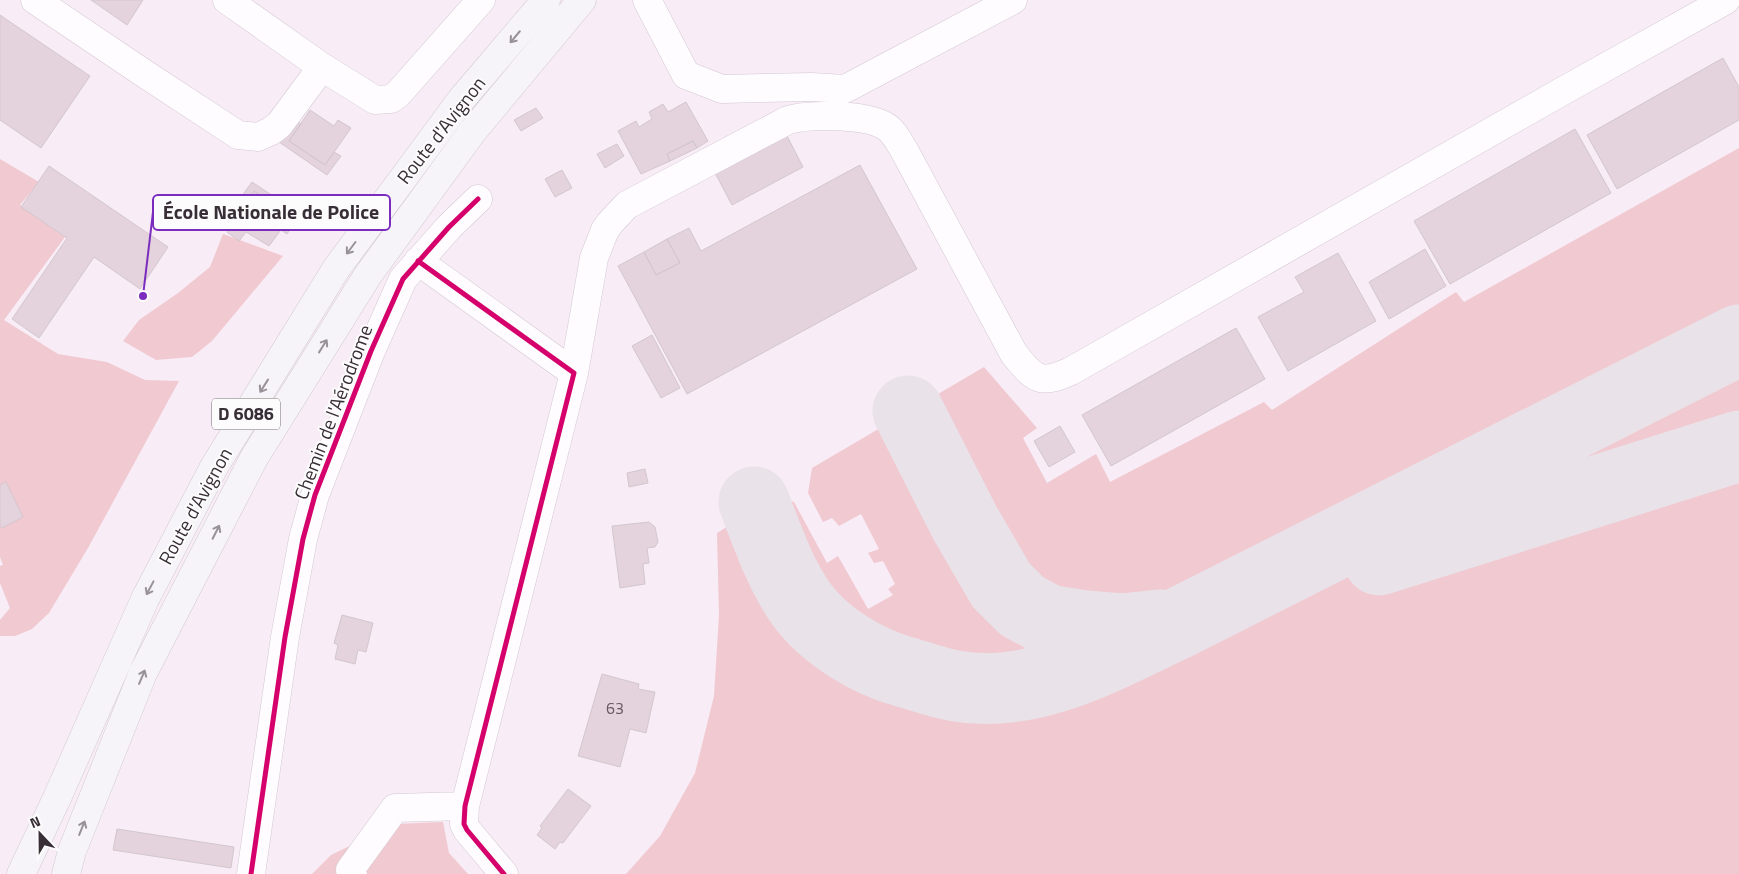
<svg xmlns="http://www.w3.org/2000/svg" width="1739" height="874" font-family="'Titillium Web',sans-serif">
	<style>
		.green { fill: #f1c9d1 }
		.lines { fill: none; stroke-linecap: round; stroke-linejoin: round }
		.taxiway { stroke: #e9e2e8; stroke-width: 71 }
		.building { fill: #e4d2dc; stroke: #d3c7ce }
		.minor-casing { stroke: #d3c9d1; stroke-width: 29 }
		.major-casing { stroke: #d1cad0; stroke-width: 29 }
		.minor { stroke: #fefcfe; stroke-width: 28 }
		.major { stroke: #f7f4f9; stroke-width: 28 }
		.cycleway-casing { stroke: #fcfcfc; stroke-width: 8 }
		.cycleway { stroke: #d6006c; stroke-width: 5 }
		.oneway { stroke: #989198 }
		.labels { text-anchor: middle; stroke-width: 4; stroke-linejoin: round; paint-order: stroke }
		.number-label { font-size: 16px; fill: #645860 }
		.shield { fill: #fcfcfc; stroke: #736c71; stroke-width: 1 }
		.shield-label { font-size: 18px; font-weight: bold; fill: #382e36 }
		.street-label { font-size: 19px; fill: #382e36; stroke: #fcfcfc }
		.leader { fill: none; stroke: #7b2cbf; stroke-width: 2 }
		.callout-dot { fill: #7b2cbf; stroke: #fcfcfc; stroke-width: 2 }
		.callout { fill: #fcfcfc; stroke: #7b2cbf; stroke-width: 2 }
		.callout-label { font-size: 20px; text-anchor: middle; font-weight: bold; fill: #382e36 }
	</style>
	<rect width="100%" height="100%" fill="#f8ecf6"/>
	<path class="green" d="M1739 148V874H626L660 836 695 773 714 696 719 615 717 533 777 496 794 502 827 563 838 556 868 609 893 595 888 589 895 584 883 561 874 563 868 553 879 549 861 514 839 526 832 518 823 522 808 493 812 468 984 367 1037 428 1023 438 1047 483 1096 454 1110 482 1264 402 1272 410 1456 292 1464 302Z
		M0 159 39 182 20 205 65 237 4 320 58 354 107 362 145 380 179 381 88 548 49 613 32 629 15 636H0V620L10 608 0 583V566L3 565 0 557Z
		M223 234 283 256 212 341 192 357 156 360 123 341 139 320 178 293 210 267Z
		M443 822 449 853 468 874H312L331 855 395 824Z"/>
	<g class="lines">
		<path class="taxiway" d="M908 411 965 523 1001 585 1022 606 1048 620 1085 626 1122 629 1159 625
			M754 502C768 538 780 574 802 605 826 637 868 662 905 672 922 677 939 683 956 686 1035 700 1110 655 1179 623L1739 340
			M1379 560 1739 446"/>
	</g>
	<path class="building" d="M91 0H143L127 25Z
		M0 15 90 76 41 148 0 120Z
		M1723 58 1739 87V120L1617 189 1587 135Z
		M686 102 708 141 697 148 693 141 667 154 670 161 641 174 618 131 636 121 639 127 652 119 649 112 663 104 668 112Z
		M536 108 543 118 521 131 514 120Z
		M310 110 334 126 338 120 351 128 325 165 289 141Z
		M295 119 301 124 289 141 325 165 334 152 341 156 327 175 279 142Z
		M1575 129 1611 193 1450 284 1414 221Z
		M784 130 803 167 732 205 713 169Z
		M693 141 697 148 670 161 667 154Z
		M617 144 624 156 605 168 597 154Z
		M860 165 917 269 687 394 618 266 644 252 656 275 680 263 667 239 689 228 701 251Z
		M49 166 168 247 140 289 94 257 39 338 12 319 67 238 21 207Z
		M562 170 572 188 555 197 545 179Z
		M252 182 300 214 287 234 281 230 291 216 254 191 243 209 236 204Z
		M254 191 291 216 269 246 246 232 239 241 227 232Z
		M667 239 680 263 656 275 644 252Z
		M1425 249 1446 286 1389 319 1369 282Z
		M1338 253 1376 321 1288 371 1258 317 1304 292 1295 277Z
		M1236 328 1265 379 1111 466 1082 415Z
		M652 335 680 388 661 398 632 346Z
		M1060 426 1075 452 1049 467 1034 441Z
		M645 469 648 483 629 487 627 473Z
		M6 482 23 517 2 528 0 525V485Z
		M649 522 655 527 658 542 655 547 647 548 649 563 643 564 645 584 620 588 612 526Z
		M342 615 373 623 366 652 358 650 355 664 335 659 338 645 334 643Z
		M602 674 639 684 638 689 655 692 646 733 630 729 620 767 578 756Z
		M568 789 591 806 563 843 560 842 555 849 537 835 542 828 540 826Z
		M117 829 234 847 231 868 113 850Z"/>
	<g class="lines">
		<defs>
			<path id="minor" d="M35 0 145 74 238 135 258 137 271 131 279 125 322 67 227 0
				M647 0 686 75 722 89 811 87 845 89 1013 0
				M322 67 375 100 391 99 398 94 481 0
				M418 261 574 373
				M251 874 285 637 303 539 315 495 371 351 403 279 449 227 478 199
				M353 874 350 870 395 808 465 806
				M504 874 467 830 464 824 465 806 574 373 594 258 605 230 610 223 627 205 788 120C810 114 865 114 885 126 894 131 899 142 904 150L1014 354C1035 380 1040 385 1071 371L1561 92 1726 0"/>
			<path id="major" d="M21 874 57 798 145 599 214 467 336 269 461 100 546 0
				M66 874 72 851 143 673 254 458 368 275 473 131 582 0"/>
		</defs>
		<use href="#minor" class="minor-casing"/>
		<use href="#major" class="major-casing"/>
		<use href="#minor" class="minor"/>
		<use href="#major" class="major"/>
		<defs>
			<path id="cycleway" d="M418 261 574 373 465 806 464 824 467 830 504 874
				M251 874 285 637 303 539 315 495 371 351 403 279 449 227 478 199"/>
		</defs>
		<use href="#cycleway" class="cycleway-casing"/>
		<use href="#cycleway" class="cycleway"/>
	</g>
	<defs><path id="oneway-shaft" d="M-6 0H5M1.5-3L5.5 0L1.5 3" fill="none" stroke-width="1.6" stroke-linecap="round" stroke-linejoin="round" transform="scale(1.25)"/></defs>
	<g class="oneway">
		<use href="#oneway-shaft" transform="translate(515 37) rotate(130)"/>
		<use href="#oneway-shaft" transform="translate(351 248) rotate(127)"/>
		<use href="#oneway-shaft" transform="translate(323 346) rotate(-58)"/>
		<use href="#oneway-shaft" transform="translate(264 386) rotate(122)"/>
		<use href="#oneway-shaft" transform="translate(216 532) rotate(-63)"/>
		<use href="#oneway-shaft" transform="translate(150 588) rotate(118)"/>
		<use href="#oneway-shaft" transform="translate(142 677) rotate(-67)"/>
		<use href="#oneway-shaft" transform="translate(82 828) rotate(-68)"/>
	</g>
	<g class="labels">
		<g class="number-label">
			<text x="615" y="714">63</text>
		</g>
		<rect class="shield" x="212" y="398.5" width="68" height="31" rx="4"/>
		<g class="shield-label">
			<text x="246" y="420">D 6086</text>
		</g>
		<g class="street-label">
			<text transform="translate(441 130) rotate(-52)" y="7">Route d'Avignon</text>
			<text transform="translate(333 412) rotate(-69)" y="7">Chemin de l'Aérodrome</text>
			<text transform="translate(195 506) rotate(-61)" y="7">Route d'Avignon</text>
		</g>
	</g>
	<path class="leader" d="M143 296L153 212"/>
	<circle class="callout-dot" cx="143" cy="296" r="5"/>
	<rect class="callout" x="153" y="195" width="237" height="35" rx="5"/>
	<g class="callout-label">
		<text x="271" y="219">École Nationale de Police</text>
	</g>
	<g transform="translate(40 834) rotate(338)" stroke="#fcfcfc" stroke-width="4" paint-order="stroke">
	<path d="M0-4L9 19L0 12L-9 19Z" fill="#382e36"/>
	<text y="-8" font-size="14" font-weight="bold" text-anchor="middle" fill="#382e36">N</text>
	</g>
</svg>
